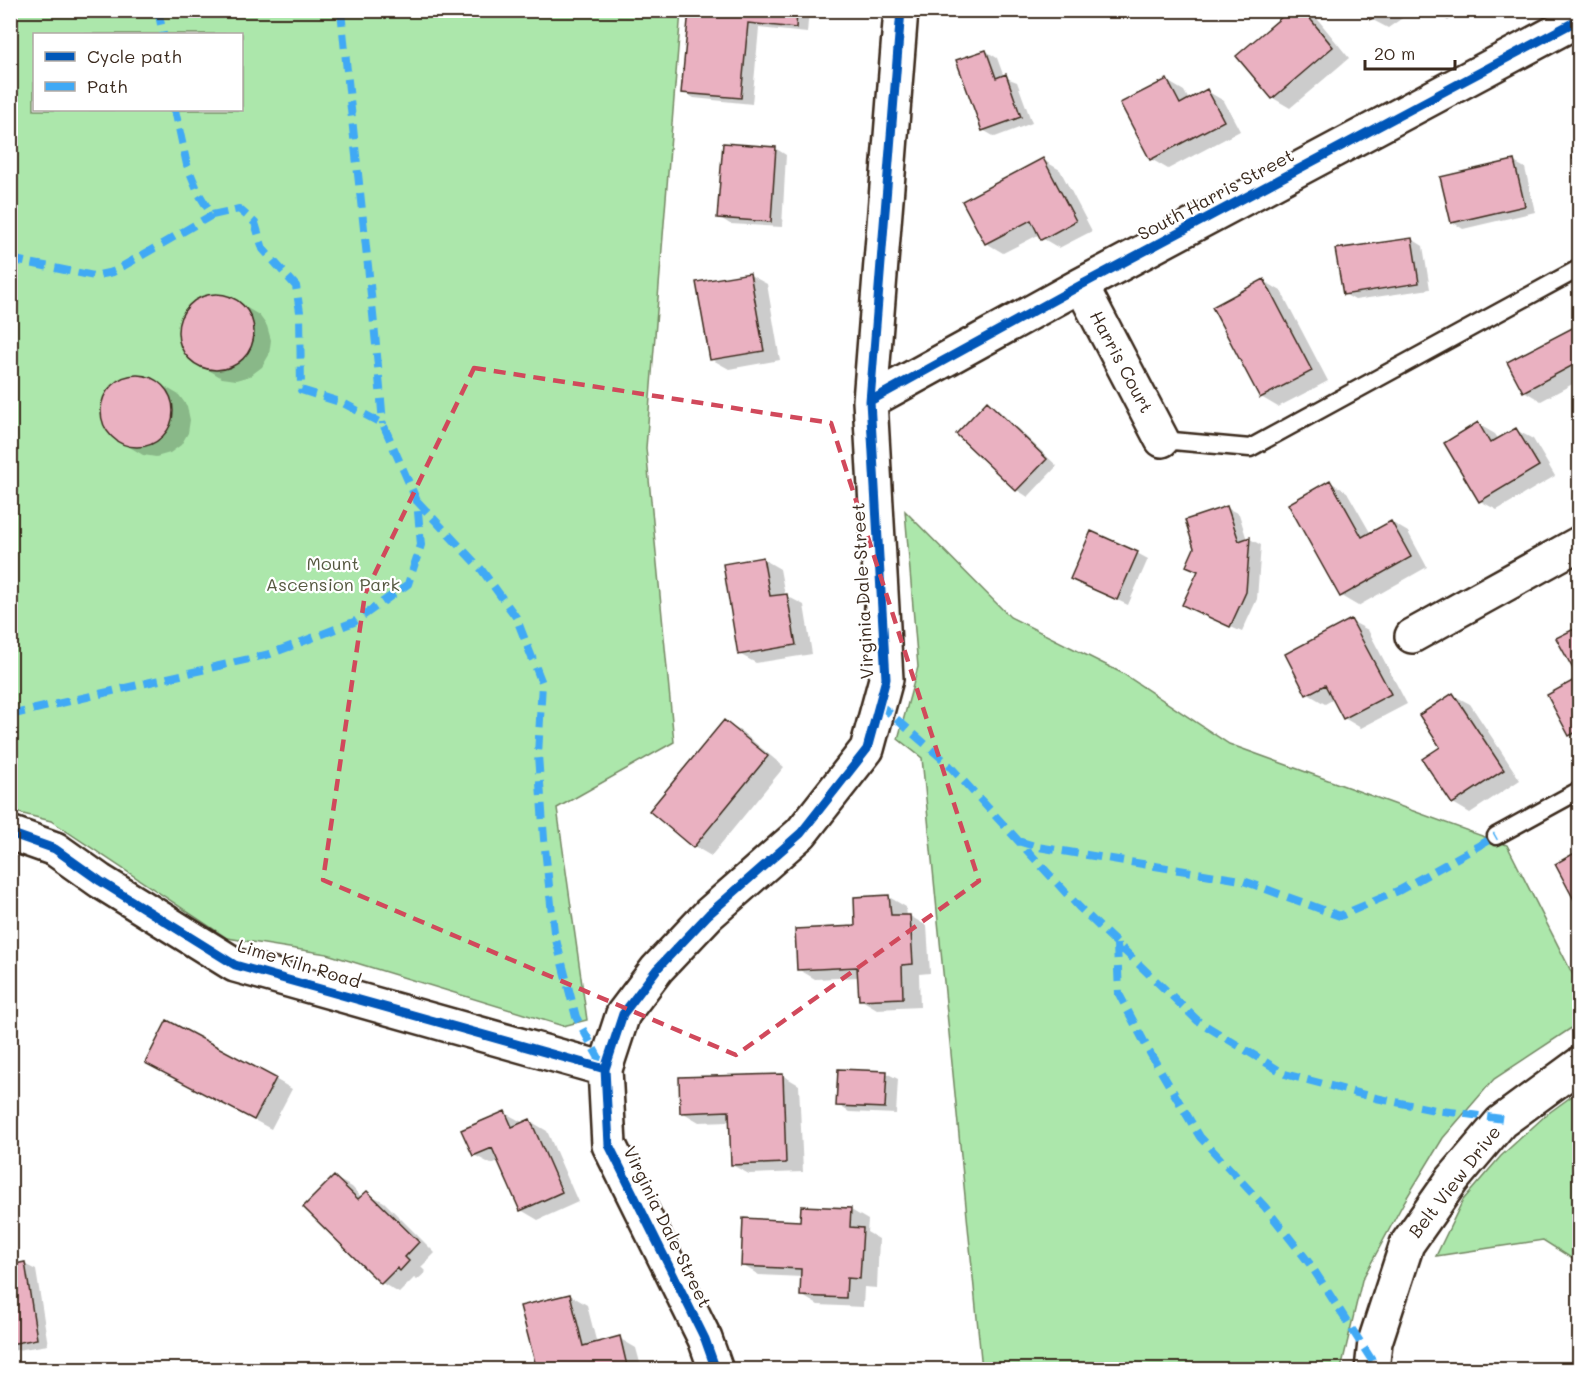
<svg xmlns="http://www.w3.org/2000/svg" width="1590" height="1380" font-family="Mali,sans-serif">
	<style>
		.green { fill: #ace7ab; stroke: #748864; stroke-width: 1.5; fill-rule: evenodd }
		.shadow { fill: #0003 }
		.building { fill: #eab1c1; stroke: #3b2a1e; stroke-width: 1.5 }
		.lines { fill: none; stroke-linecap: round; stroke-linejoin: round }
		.service-casing { stroke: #3b2a1e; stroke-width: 21 }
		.minor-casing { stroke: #3b2a1e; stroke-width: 38 }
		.service { stroke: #fff; stroke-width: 16 }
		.minor { stroke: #fff; stroke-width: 33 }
		.quiet { stroke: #3fa9f5; stroke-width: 8; stroke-dasharray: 15 8; stroke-linecap: butt }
		.cycleway-casing { stroke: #fff; stroke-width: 13 }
		.cycleway { stroke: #0057b8; stroke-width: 9 }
		.marked { fill: none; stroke: #d1495b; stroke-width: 4.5; stroke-dasharray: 12 8; stroke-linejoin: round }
		.labels { text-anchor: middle; stroke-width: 4.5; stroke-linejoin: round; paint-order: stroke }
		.street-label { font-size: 18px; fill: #3b2a1e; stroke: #fff }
		.park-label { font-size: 18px; fill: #575941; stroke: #fff }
	</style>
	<rect width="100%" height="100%" fill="#fff"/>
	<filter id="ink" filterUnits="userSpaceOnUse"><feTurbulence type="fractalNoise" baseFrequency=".0167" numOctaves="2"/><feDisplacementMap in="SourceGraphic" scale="12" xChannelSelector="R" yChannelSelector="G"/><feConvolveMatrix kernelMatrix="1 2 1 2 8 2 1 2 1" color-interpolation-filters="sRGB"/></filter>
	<g filter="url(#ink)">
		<path class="green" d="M11 10 681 11 646 448 674 742 557 808 587 1020 563 1026 327 954 227 938 51 821 11 811ZM34 34H242V110H34Z
			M905 511 1010 617 1122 673 1229 744 1507 845 1579 987V1023L1494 1079 1443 1138 1404 1202 1362 1280 1341 1369H982L922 758 898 739 918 667Z
			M1579 1091V1263L1543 1240 1436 1256 1463 1200 1501 1156 1546 1115Z"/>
		<path class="shadow" d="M690 10H809L807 33 759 28 752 104 694 98 683 92Z
			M1293 10H1305L1315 16 1349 58 1290 108 1273 98Z
			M1366 10H1414L1388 28 1371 19Z
			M1431 10H1463L1448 21Z
			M986 51 997 58 1004 77 1017 82 1032 123 995 137 983 130Z
			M1167 81 1184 91 1189 100 1207 91 1224 101 1240 131 1168 169 1151 159Z
			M775 148 786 155 782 227 730 224 719 217Z
			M1043 160 1060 170 1092 231 1059 248 1042 238 1040 234 1003 253 986 243Z
			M1514 162 1525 168 1535 212 1463 229 1452 222Z
			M1412 239 1423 246 1430 289 1355 300 1344 294Z
			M750 275 767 284 780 360 729 369 711 359Z
			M1264 281 1281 291 1328 381 1278 407 1261 397 1214 308Z
			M213 295 228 297 259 315 267 326 271 340 269 355 262 367 250 376 236 380 222 378 192 360 183 349 179 334 181 320 188 308 199 299Z
			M1580 326V380L1541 401 1524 391Z
			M135 375 149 378 167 388 179 395 187 406 190 420 188 433 181 445 170 453 156 457 143 455 113 437 105 426 102 412 104 399 111 387 122 378Z
			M987 403 998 410 1057 466 1028 497 1017 490Z
			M1478 424 1495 434 1499 440 1516 430 1533 439 1555 476 1497 510 1480 501Z
			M1330 482 1347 492 1371 534 1391 522 1408 532 1427 567 1358 606 1341 596Z
			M1227 508 1239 514 1247 540 1250 539 1261 545 1257 599 1242 632 1195 611 1199 572 1196 548Z
			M1137 553 1148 559 1128 605 1071 579Z
			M763 559 780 569 785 595 804 605 812 654 756 663 739 654Z
			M1351 621 1368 630 1407 704 1361 728 1344 718 1334 699 1325 704 1308 694Z
			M1580 679V740L1570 735Z
			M1453 695 1470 704 1520 780 1470 813 1453 803 1442 748Z
			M725 722 742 732 784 767 711 856 694 846Z
			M889 897 906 907 907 916H910L927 926 930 973 919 974 920 1007 877 1009 860 999 859 977 815 979 798 969 857 927Z
			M164 1072 275 1079 292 1089 271 1129Z
			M886 1073 898 1079 896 1114 849 1112 838 1105Z
			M782 1075 799 1085 803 1172 749 1174 732 1165 731 1121 699 1122 682 1112Z
			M505 1113 522 1122 530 1121 547 1131 578 1202 538 1220 521 1210 499 1161 491 1164 474 1155Z
			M335 1178 352 1187 362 1198 367 1193 384 1202 435 1253 421 1267 426 1272 417 1280 414 1278 399 1293 382 1283 305 1207Z
			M851 1210 868 1220 867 1232 879 1239 877 1288 864 1287 863 1307 818 1305 801 1295 802 1277 759 1275 742 1265 802 1223Z
			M24 1264 36 1270 48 1345 11 1351 10 1266Z
			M570 1295 587 1305 597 1344 619 1338 636 1348 642 1370H538Z"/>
		<path class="building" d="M689 10H797L796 28 748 23 741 98 681 93Z
			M1290 10H1303L1333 47 1272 99 1236 56Z
			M1364 10H1383L1370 20Z
			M986 50 996 78 1006 74 1021 117 982 131 956 60Z
			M1167 79 1180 104 1207 89 1224 121 1150 160 1120 103Z
			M1577 117H1580V160L1573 159Z
			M723 143 776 147 771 222 717 218Z
			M1043 158 1076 221 1041 240 1031 220 985 244 962 201Z
			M1514 160 1525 206 1451 223 1440 177Z
			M1412 238 1419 283 1343 295 1335 249Z
			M750 273 764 351 710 360 696 282Z
			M1264 279 1312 371 1260 398 1212 307Z
			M178 332a38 38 0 1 1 76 0a38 38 0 1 1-76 0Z
			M1580 324V369L1577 363 1523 392 1507 362Z
			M101 411a36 36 0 1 1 72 0a36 36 0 1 1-72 0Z
			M987 401 1047 459 1016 491 956 434Z
			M1478 422 1490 443 1516 428 1539 466 1479 502 1444 443Z
			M1330 480 1362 537 1391 521 1411 557 1340 597 1288 504Z
			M1227 506 1239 541 1250 537 1246 592 1230 627 1182 605 1198 571 1186 566 1194 548 1185 520Z
			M1091 531 1138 552 1117 600 1070 579Z
			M763 557 770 596 787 594 796 645 738 655 723 564Z
			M1351 619 1391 694 1343 719 1325 685 1306 695 1285 654Z
			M1580 626V730L1569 736 1547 695 1578 678 1556 638Z
			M1453 693 1504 770 1452 804 1422 759 1440 747 1419 715Z
			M724 720 768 756 693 848 649 811Z
			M1580 850V911L1555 864Z
			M889 895 891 915H910L913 964 902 965 903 998 859 1000 857 967 797 970 795 929 855 926 854 897Z
			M167 1020 276 1078 254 1120 145 1063Z
			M838 1069 887 1071 885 1108 836 1106Z
			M783 1074 786 1163 731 1165 729 1111 680 1113 679 1077Z
			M505 1111 512 1127 530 1119 562 1192 520 1211 492 1148 473 1156 461 1130Z
			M334 1176 358 1199 367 1191 419 1242 405 1257 409 1261 400 1271 397 1268 381 1284 303 1207Z
			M801 1206 851 1208 850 1227 863 1228 860 1279 847 1278 846 1298 800 1296 801 1269 741 1266 743 1218 800 1221Z
			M25 1262 37 1339 10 1344V1265Z
			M570 1294 583 1346 620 1336 628 1370H537L520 1306Z"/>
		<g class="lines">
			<defs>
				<path id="service" d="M1162 440 1250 448 1580 268
					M1496 836 1580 790"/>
				<path id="minor" d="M1081 285 1162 440
					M870 401 1081 285 1580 19
					M1412 636 1580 543
					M10 833 55 849 100 881 235 965 605 1069
					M716 1370 705 1339 609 1145 605 1069 623 1014 657 969 709 914 801 833 867 749 886 679 870 401 901 10
					M1372 1370 1375 1342 1407 1244 1452 1180 1501 1122 1580 1064"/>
			</defs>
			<use href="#service" class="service-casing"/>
			<use href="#minor" class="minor-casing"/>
			<use href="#service" class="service"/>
			<use href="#minor" class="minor"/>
			<path class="quiet" d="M158 10 163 34
				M341 10C354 149 372 286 383 424
				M10 259 94 276 113 272 212 215
				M417 501 481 569 516 617 542 683 538 755 544 839 554 932 576 1017 605 1069
				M879 704 946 762 1079 907 1198 1021 1285 1074 1376 1098 1435 1110 1503 1119
				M10 715 270 654 354 622 408 584 421 545 417 501 383 424 343 403 301 390 300 312 296 286 263 249 255 223 239 209 212 215 199 194 187 165 175 110
				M1018 841 1038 847 1241 880 1340 916 1400 890 1496 836
				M1117 944 1119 994 1150 1053 1200 1137 1265 1207 1310 1264 1373 1362"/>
			<defs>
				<path id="cycleway" d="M870 401 1081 285 1580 19
					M10 833 55 849 100 881 235 965 605 1069
					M716 1370 705 1339 609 1145 605 1069 623 1014 657 969 709 914 801 833 867 749 886 679 870 401 901 10"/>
			</defs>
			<use href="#cycleway" class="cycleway-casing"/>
			<use href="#cycleway" class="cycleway"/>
		</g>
	</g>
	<path class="marked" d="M474 368 831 423 979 881 736 1055 323 880 365 594Z"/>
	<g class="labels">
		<g class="street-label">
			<text transform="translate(1216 195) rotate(-28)" y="6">South Harris Street</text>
			<text transform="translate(1121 362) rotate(62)" y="6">Harris Court</text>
			<text transform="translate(863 591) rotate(-93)" y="6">Virginia Dale Street</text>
			<text transform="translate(299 964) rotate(17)" y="6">Lime Kiln Road</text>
			<text transform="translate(1455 1182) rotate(-52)" y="6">Belt View Drive</text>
			<text transform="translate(667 1227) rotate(64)" y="6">Virginia Dale Street</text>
		</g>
		<g class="park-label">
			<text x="333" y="570">Mount<tspan x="333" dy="21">Ascension Park</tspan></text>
		</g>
	</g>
	<rect width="1590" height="1380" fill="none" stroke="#fff" stroke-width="36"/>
	<rect x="18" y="18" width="1554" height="1344" fill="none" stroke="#3b2a1e" stroke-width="2" filter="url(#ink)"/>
	<rect x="33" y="33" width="210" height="78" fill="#ffffff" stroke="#b1aaa5" stroke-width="1.5"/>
	<rect x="45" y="52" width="30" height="9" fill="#0057b8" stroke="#b1aaa5" stroke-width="1.5"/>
	<text x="87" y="63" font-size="18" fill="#3b2a1e">Cycle path</text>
	<rect x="45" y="82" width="30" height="9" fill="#3fa9f5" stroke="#b1aaa5" stroke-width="1.5"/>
	<text x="87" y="93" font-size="18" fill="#3b2a1e">Path</text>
	<path d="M1365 60v9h90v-9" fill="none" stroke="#3b2a1e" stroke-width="3"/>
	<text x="1374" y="60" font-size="18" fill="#3b2a1e" stroke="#ffffff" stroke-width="4.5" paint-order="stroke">20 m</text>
</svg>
